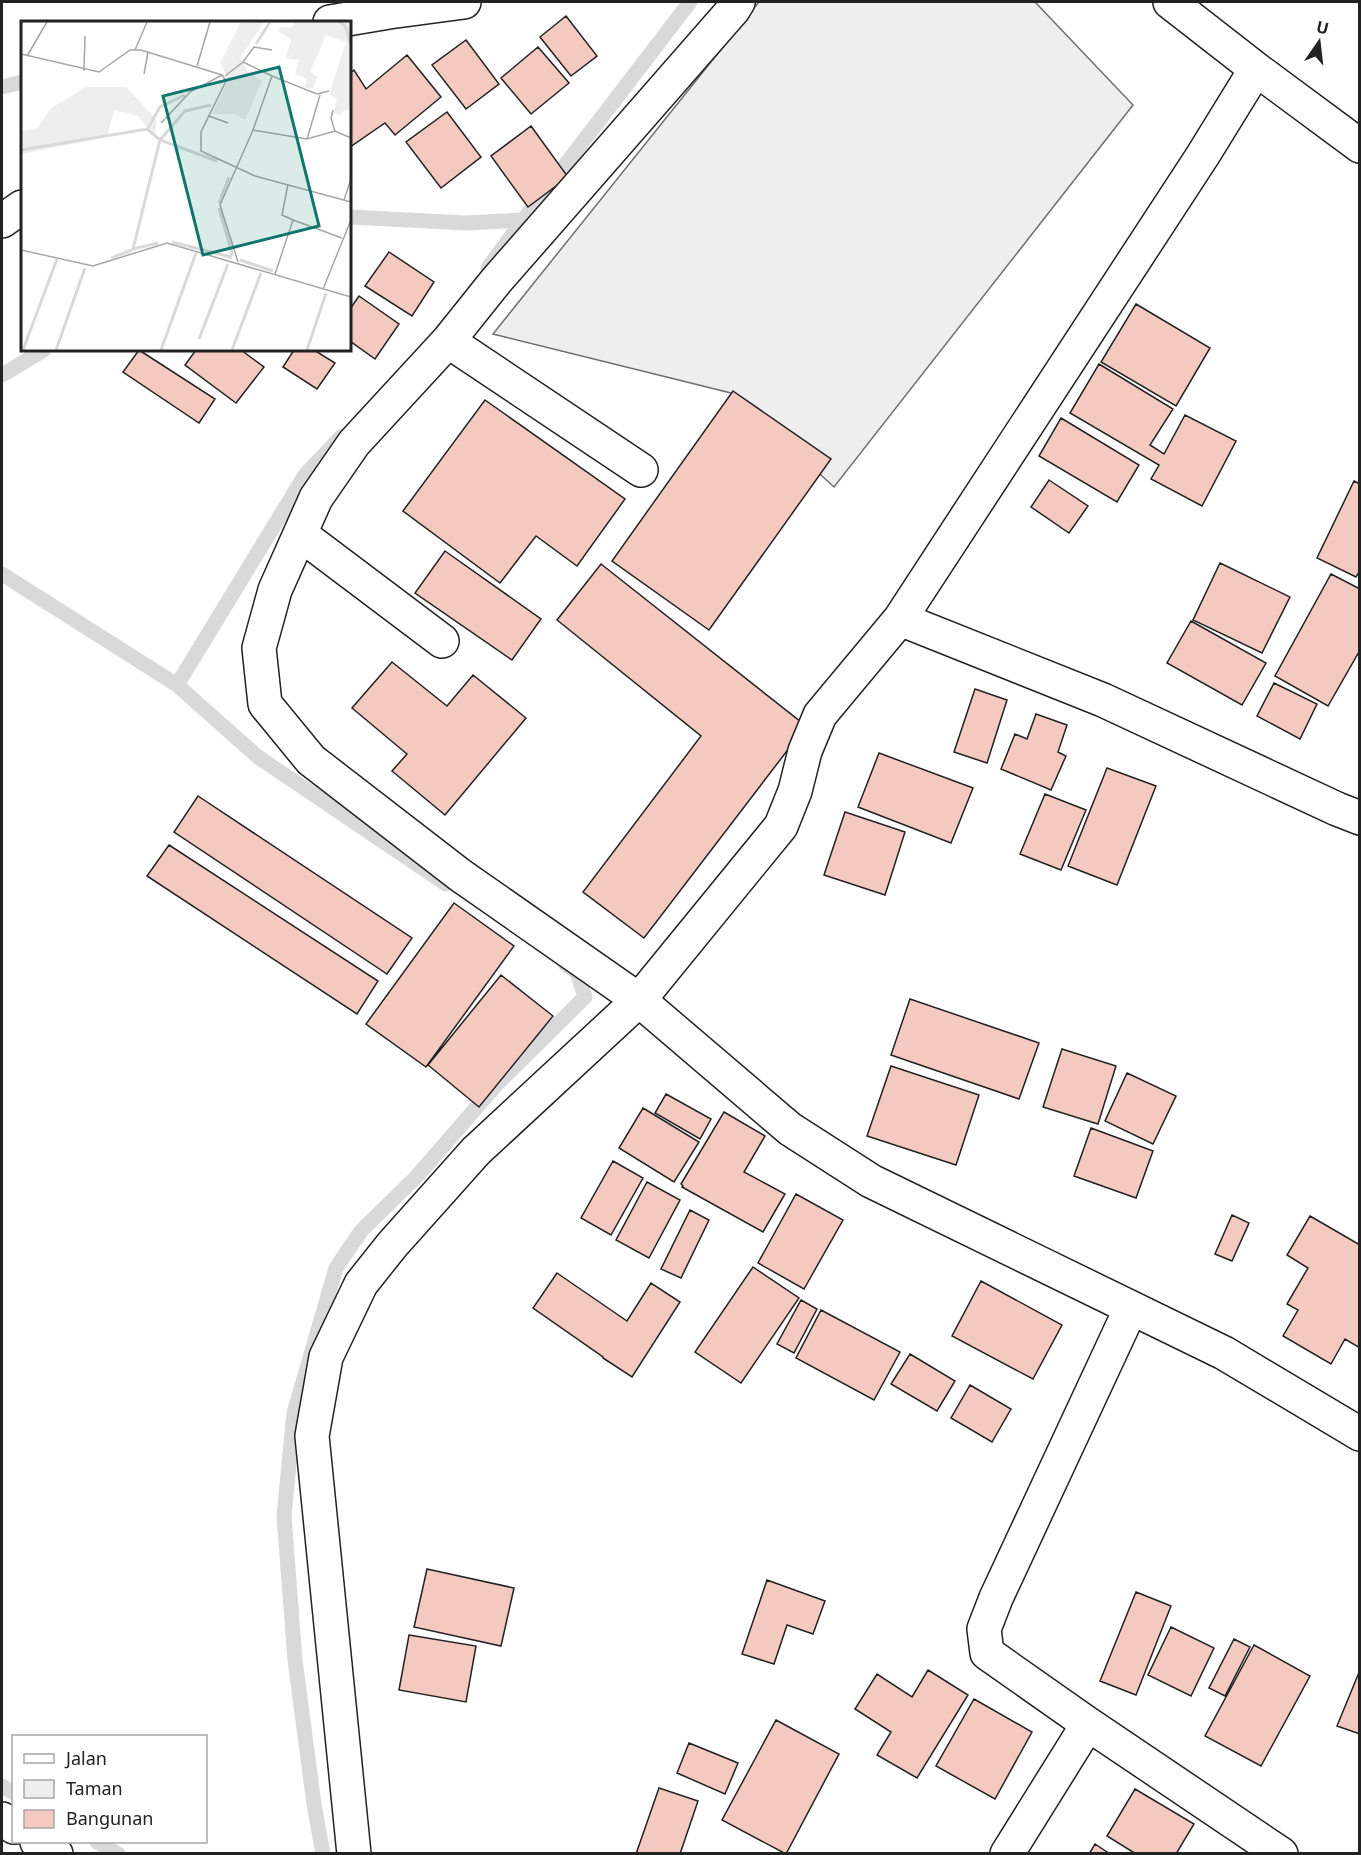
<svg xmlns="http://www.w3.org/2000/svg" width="1361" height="1855" font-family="'Noto Sans',sans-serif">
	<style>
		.green { fill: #eee; stroke: #6f6f6f; stroke-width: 1.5 }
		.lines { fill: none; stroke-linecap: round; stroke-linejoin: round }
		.stream { stroke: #d9d9d9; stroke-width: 15 }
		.building { fill: #f3c9c0; stroke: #222; stroke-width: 1.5 }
		.street-casing { stroke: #222; stroke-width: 36 }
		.street { stroke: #fff; stroke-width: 33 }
		.inset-river { fill: none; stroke: #d9d9d9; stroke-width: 3 }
		.inset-road { fill: none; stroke: #a7a7a7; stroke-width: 1.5 }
		.view { fill: #0f766e; fill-opacity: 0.15; stroke: #0f766e; stroke-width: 3 }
		.inset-edge { fill: none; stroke: #222; stroke-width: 3 }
	</style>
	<rect width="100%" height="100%" fill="#fff"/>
	<path class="green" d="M759 2H1035L1133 105 834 487 731 393 493 334Z"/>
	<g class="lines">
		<path class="stream" d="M2 87 22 82
			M350 217 466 223 523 220 488 268
			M523 220 690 2
			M2 375 44 350
			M2 574 177 685 258 757 446 884
			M177 685 305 475 342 436
			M2 1786 14 1793
			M97 1842 118 1854
			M323 1854 314 1804 295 1660 284 1516 294 1413 336 1268 361 1231 418 1175 496 1085 585 997 577 972 566 965"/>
	</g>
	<path class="building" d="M566 16 597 56 571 76 540 37Z
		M466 40 499 84 466 109 432 65Z
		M538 47 569 83 531 114 501 78Z
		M407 55 441 97 395 135 385 123 350 147V73L354 70 366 89Z
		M447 112 481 157 441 188 406 142Z
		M531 126 568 177 528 207 491 156Z
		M389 252 434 282 412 316 365 286Z
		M359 296 399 324 375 359 350 341V309Z
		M1136 304 1210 348 1176 406 1101 362Z
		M139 350 215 399 199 423 123 372Z
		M196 350H241L264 367 236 403 185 365Z
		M294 350H314L335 363 317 389 283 367Z
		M1099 364 1173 409 1150 445 1164 454 1185 415 1236 441 1202 506 1151 479 1159 465 1070 413Z
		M733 391 831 459 709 630 612 561Z
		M485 400 625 499 577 566 536 536 500 583 403 511Z
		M1061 418 1139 465 1117 502 1039 456Z
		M1049 480 1088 506 1069 533 1031 507Z
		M1354 481 1360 484V570L1356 577 1317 558Z
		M445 551 541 619 512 660 415 593Z
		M1220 563 1290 597 1262 653 1193 620Z
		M601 564 806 726 644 938 583 892 701 736 557 620Z
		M1331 574 1360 589V650L1328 706 1275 676Z
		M1191 621 1266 663 1242 705 1167 663Z
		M392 662 447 706 473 675 526 718 445 815 392 771 407 754 352 708Z
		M1274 683 1317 704 1300 739 1257 716Z
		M975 689 1007 700 987 763 954 752Z
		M1036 714 1067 725 1058 752 1066 756 1051 790 1001 769 1015 734 1027 739Z
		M879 753 973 788 951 843 858 807Z
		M1107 768 1156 786 1117 885 1068 866Z
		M1045 794 1086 810 1061 870 1020 854Z
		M198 796 412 938 387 974 174 832Z
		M845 812 905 832 885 895 824 875Z
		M169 845 378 981 357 1014 147 876Z
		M454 903 514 946 426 1067 366 1024Z
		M501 975 553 1016 479 1107 428 1065Z
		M910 999 1039 1043 1019 1099 891 1055Z
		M1062 1049 1116 1066 1098 1124 1043 1107Z
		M891 1066 979 1095 956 1165 867 1136Z
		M1127 1073 1176 1096 1153 1144 1105 1121Z
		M666 1094 711 1119 700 1139 655 1113Z
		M643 1108 699 1142 674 1182 619 1148Z
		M724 1112 765 1136 744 1172 785 1194 763 1232 682 1187 683 1186 681 1184Z
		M1091 1128 1153 1151 1136 1198 1074 1176Z
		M613 1161 643 1178 611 1235 581 1218Z
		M647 1182 680 1200 649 1258 616 1240Z
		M796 1194 843 1220 804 1289 758 1263Z
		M690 1210 709 1220 681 1278 661 1269Z
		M1232 1215 1249 1223 1232 1261 1215 1254Z
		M1310 1216 1360 1245V1348L1345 1339 1331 1364 1283 1336 1298 1310 1287 1304 1308 1268 1287 1255Z
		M753 1267 799 1298 741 1383 695 1352Z
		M557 1273 627 1321 651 1283 680 1302 632 1377 603 1358V1357L533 1308Z
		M981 1281 1062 1325 1033 1379 952 1336Z
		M801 1300 817 1309 794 1353 777 1344Z
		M821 1310 900 1352 874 1400 796 1358Z
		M910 1354 955 1381 937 1411 891 1384Z
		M970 1385 1011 1409 992 1442 951 1418Z
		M427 1569 514 1588 501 1646 414 1627Z
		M767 1580 825 1601 813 1634 787 1625 774 1664 742 1654Z
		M1136 1592 1171 1606 1136 1695 1100 1681Z
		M1171 1627 1214 1648 1191 1696 1148 1675Z
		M409 1635 476 1646 466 1702 399 1690Z
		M1234 1639 1250 1647 1225 1696 1209 1688Z
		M1254 1645 1310 1676 1261 1766 1205 1736Z
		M928 1670 968 1695 917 1778 877 1755 891 1732 855 1709 877 1674 912 1697Z
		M1360 1670V1734L1337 1726Z
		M974 1699 1032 1732 995 1799 936 1766Z
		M776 1720 839 1754 786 1854 722 1820Z
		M689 1743 738 1763 725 1794 677 1773Z
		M659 1788 698 1801 680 1854H636Z
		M1135 1789 1194 1824 1176 1854H1136L1107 1836Z
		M1095 1844 1110 1854H1089Z"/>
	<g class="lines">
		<defs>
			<path id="street" d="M738 2 733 10 496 281 448 341 354 443 316 498 275 590 259 648 265 704 311 760 460 875 639 1000 790 1129 871 1181 1224 1353 1360 1434
				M1170 2 1256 69
				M330 22 389 12 464 2
				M2 221 22 207
				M448 341 641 470
				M300 534 442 641
				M900 619 1203 155 1256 69 1360 146
				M1088 1724 1281 1854
				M2 1819 14 1827
				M37 1842 56 1854
				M354 1854 312 1436 326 1357 361 1284 392 1245 476 1151 639 1000 781 826 795 791 805 751 820 715 900 619 1103 700 1337 809 1360 818
				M1007 1854 1088 1724 987 1653 984 1629 996 1598 1131 1308"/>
		</defs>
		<use href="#street" class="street-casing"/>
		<use href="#street" class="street"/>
	</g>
	<g transform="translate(21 21)">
		<rect width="330" height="330" fill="#fff"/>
		<path d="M220 1H243L219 37 226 50 241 60 224 99 213 93H191L208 58 199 42ZM274 1H330V80L327 90 323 89 320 94 312 92 316 78 308 73 325 21 305 14 289 51 296 56 292 68 283 66 286 58 274 53 278 39 265 37 270 18 257 10 260 6 270 7ZM65 66H105L136 99 133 115 117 95 93 89 86 116 0 133V110L17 107 30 87Z" fill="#eee"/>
		<path class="inset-river" d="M319 1 325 6 330 25M235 23 249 1M127 107 139 86 164 74M0 129 126 108 139 119 196 140M198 182 208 156M198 187 211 232 209 238M151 221 210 236M137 222 112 228 139 119 164 90 190 84M90 237 111 229M219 239 252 250M178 318 207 243M2 329 36 238M35 329 64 247M140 329 175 232M211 329 240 252M286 329 305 272"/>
		<path class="inset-road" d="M114 29 126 1M0 33 78 51 109 29H120L201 54 205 60 180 111V130L234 155 330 181M6 35 26 1M222 41 251 55M176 45 189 1M63 50 64 15M123 53 127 31M204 55 222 41 233 26 251 29M312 89 310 97 314 110M188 95 207 102M140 102 169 71 201 54M232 109 251 55 296 73 308 70M286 118 299 74M323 179 330 158M272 199 321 217M0 229 72 245 146 222 330 276M217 241 199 184 232 109 286 118 314 110 330 117M254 253 272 199 261 194 267 163M302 268 330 199"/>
		<path class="view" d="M258 46 298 205 182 234 142 75Z"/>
		<rect width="330" height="330" class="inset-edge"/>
	</g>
	<rect width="1361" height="1855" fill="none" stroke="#222222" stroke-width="6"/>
	<rect x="12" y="1735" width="195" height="108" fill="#ffffff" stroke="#a7a7a7" stroke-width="1.5"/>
	<rect x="24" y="1754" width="30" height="9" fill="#ffffff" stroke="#a7a7a7" stroke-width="1.5"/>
	<text x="66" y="1765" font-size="18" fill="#222222">Jalan</text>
	<rect x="24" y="1780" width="30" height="18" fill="#eeeeee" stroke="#a7a7a7" stroke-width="1.5"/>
	<text x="66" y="1795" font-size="18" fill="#222222">Taman</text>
	<rect x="24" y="1810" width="30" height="18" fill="#f3c9c0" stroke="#a7a7a7" stroke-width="1.5"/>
	<text x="66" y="1825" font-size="18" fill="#222222">Bangunan</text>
	<g transform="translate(1319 42) rotate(14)" stroke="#ffffff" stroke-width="4.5" paint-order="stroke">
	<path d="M0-4.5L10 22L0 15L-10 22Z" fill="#222222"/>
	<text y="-9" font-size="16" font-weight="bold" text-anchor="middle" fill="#222222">U</text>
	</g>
</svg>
